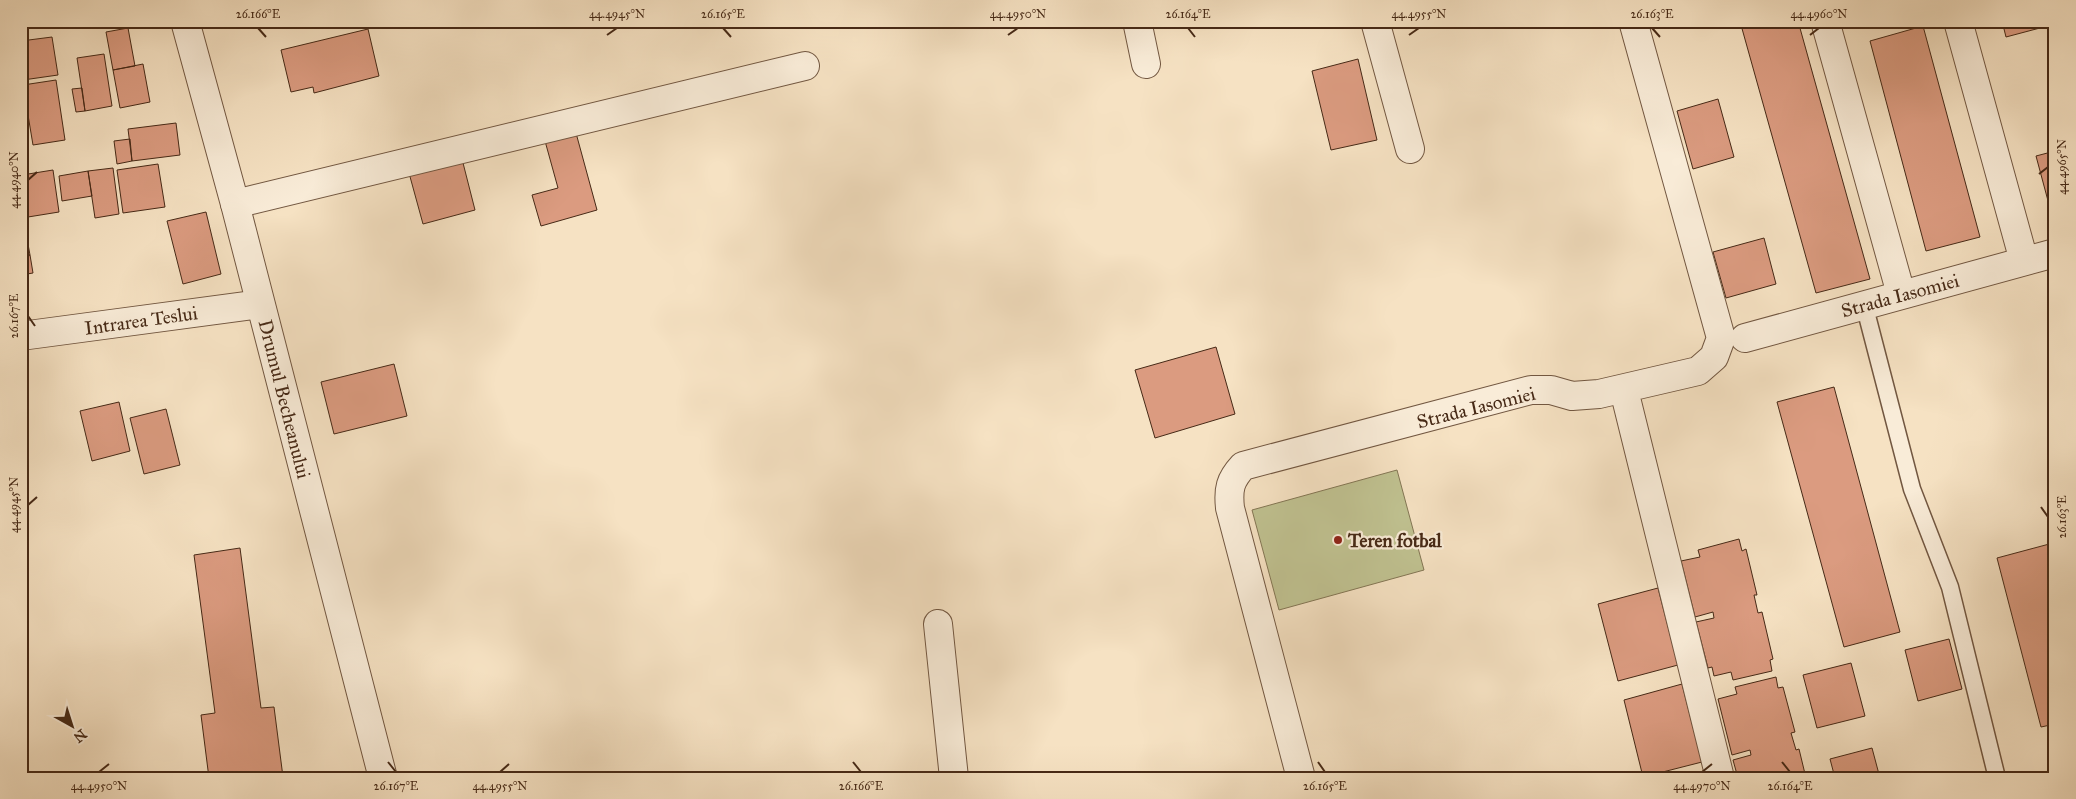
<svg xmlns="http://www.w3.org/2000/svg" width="2076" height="799" font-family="'IM FELL Great Primer',serif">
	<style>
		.green { fill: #c0c291; stroke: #837654 }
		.building { fill: #db9b80; stroke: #462916 }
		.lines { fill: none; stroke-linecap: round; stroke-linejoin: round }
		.service-casing { stroke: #725741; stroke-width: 19 }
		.minor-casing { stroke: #725741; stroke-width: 30 }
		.tertiary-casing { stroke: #725741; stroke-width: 30 }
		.service { stroke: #f9ecd8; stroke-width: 16 }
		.minor { stroke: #f9ecd8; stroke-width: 28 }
		.tertiary { stroke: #f9ecd8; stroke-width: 28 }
		.ticks { fill: none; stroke: #462916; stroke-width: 2 }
		.poi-dot { fill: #8f2418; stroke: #f9ecd8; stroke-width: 2 }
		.labels { text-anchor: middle; stroke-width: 4.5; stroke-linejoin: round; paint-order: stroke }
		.street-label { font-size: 19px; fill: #462916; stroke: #f9ecd8 }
		.poi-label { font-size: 19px; font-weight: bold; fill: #462916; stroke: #f9ecd8; text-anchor: start }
		.neatline { fill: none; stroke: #462916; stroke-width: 2 }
		.ticks-label { font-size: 12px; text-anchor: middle; fill: #462916 }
	</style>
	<rect width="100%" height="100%" fill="#f6e2c3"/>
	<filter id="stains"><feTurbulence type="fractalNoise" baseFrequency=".004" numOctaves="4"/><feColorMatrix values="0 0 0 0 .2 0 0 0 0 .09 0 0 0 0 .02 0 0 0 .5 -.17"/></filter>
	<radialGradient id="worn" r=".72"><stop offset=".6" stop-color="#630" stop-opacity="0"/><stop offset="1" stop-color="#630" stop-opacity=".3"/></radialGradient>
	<path class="green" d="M1397 470 1424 570 1279 610 1252 510Z"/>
	<path class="building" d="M1753 21H1798L1870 279 1816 293 1741 25Z
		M2002 21H2055V24L2006 37Z
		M1923 26 1980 237 1926 251 1870 41Z
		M128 28 135 66 113 70 106 32Z
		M368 29 379 76 314 93 313 87 291 92 281 50Z
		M52 37 58 75 23 80 21 41Z
		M104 54 112 106 85 111 77 58Z
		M1358 59 1377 140 1331 150 1312 71Z
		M143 64 150 102 120 108 113 70Z
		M56 80 65 140 33 145 23 85Z
		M82 88 85 111 76 112 72 89Z
		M1718 99 1734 157 1693 169 1677 111Z
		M176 123 180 155 132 161 128 129Z
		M576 133 597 210 541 226 532 195 558 188 545 141Z
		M130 139 132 161 117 164 114 141Z
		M2055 151V211L2051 212 2036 156Z
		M462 159 475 210 423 224 409 173Z
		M158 164 165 207 123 213 117 170Z
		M113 168 119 214 95 218 88 171Z
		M53 170 59 212 28 217 22 175Z
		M88 171 92 196 62 201 59 176Z
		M206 212 221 274 183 284 167 221Z
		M21 217H23L30 255 21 256Z
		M1764 238 1776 284 1726 298 1713 252Z
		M30 255 33 273 21 275V256Z
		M1216 347 1235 414 1155 438 1135 370Z
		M394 364 407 416 334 434 321 382Z
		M1834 387 1900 632 1844 647 1777 402Z
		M119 402 130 451 92 461 80 411Z
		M166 409 180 465 144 474 130 418Z
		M1739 539 1742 551 1746 549 1757 595H1754L1758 613 1762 612 1773 659 1770 660 1772 671 1733 680 1731 672 1714 676 1712 667 1708 668 1696 622 1714 618 1713 612 1695 617 1681 561 1700 557 1698 550Z
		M2053 543 2055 550V724L2041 727 1997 558Z
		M240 548 261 708 274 707 283 777 209 778 201 715 215 713 194 555Z
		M1658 588 1678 665 1618 681 1598 604Z
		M1949 639 1962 689 1918 701 1905 650Z
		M1851 663 1865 716 1817 728 1803 675Z
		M1776 677 1778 688 1783 687 1795 732 1791 733 1796 750 1799 749 1806 778H1738L1733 760 1751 755 1750 750 1732 755 1718 699 1737 694 1735 687Z
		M1682 684 1702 762 1643 777 1624 700Z
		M1872 748 1880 778H1835L1830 759Z"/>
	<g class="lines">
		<defs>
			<path id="service" d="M1864 304 1912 489 1950 587 1997 778"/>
			<path id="minor" d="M1137 21 1146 64
				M1375 21 1410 149
				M1825 21 1901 294
				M1958 21 2024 261
				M235 204 805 66
				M21 336 260 304
				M1745 338 2055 253
				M1624 390 1720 778
				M938 624 954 778
				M1301 778 1230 508C1228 489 1230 480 1243 466L1531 390H1551L1572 396 1599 394 1698 371 1714 357 1721 338 1633 21"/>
			<path id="tertiary" d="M185 21 235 204 383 778"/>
		</defs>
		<use href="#service" class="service-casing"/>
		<use href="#minor" class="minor-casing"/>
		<use href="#tertiary" class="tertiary-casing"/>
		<use href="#service" class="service"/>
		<use href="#minor" class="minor"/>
		<use href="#tertiary" class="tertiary"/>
	</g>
	<path class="ticks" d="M258 28 266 37M723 28 731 37M1188 28 1195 37M1652 28 1660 37M607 35 617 28M1008 35 1018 28M1409 35 1419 28M1810 35 1819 28M2039 174 2048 167M28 180 37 172M28 316 35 326M28 505 37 497M2041 507 2048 517M388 762 396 772M853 762 861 772M1318 762 1325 772M1782 762 1790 772M99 772 109 764M500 772 509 764M1702 772 1712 764"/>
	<circle class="poi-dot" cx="1338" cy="540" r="5"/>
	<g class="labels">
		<g class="street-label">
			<text transform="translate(1900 295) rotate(-15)" y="7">Strada Iasomiei</text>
			<text transform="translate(141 320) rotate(-8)" y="7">Intrarea Teslui</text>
			<text transform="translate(285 399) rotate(76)" y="7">Drumul Becheanului</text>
			<text transform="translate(1476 407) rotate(-14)" y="7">Strada Iasomiei</text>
		</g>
		<g class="poi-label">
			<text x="1348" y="547">Teren fotbal</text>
		</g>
	</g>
	<rect width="2076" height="799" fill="none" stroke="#f6e2c3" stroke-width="55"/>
	<g transform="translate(72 726) rotate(141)" stroke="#f9ecd8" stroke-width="4" paint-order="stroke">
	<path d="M0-4L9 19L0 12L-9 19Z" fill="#462916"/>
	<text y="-8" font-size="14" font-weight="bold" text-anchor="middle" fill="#462916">N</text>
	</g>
	<rect x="28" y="28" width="2020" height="744" class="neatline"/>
	<g class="ticks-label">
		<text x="258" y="18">26.166°E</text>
		<text x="617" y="18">44.4945°N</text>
		<text x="723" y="18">26.165°E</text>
		<text x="1018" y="18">44.4950°N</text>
		<text x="1188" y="18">26.164°E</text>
		<text x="1419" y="18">44.4955°N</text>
		<text x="1652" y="18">26.163°E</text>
		<text x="1819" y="18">44.4960°N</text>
		<text transform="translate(2062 167) rotate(-90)" y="4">44.4965°N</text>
		<text transform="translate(14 180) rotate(-90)" y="4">44.4940°N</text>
		<text transform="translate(14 316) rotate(-90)" y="4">26.167°E</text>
		<text transform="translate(14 505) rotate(-90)" y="4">44.4945°N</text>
		<text transform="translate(2062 517) rotate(-90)" y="4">26.163°E</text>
		<text x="99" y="790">44.4950°N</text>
		<text x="396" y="790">26.167°E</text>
		<text x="500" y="790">44.4955°N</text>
		<text x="861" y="790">26.166°E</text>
		<text x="1325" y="790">26.165°E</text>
		<text x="1702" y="790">44.4970°N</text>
		<text x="1790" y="790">26.164°E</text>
	</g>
	<rect width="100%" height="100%" filter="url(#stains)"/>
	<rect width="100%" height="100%" fill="url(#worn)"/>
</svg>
